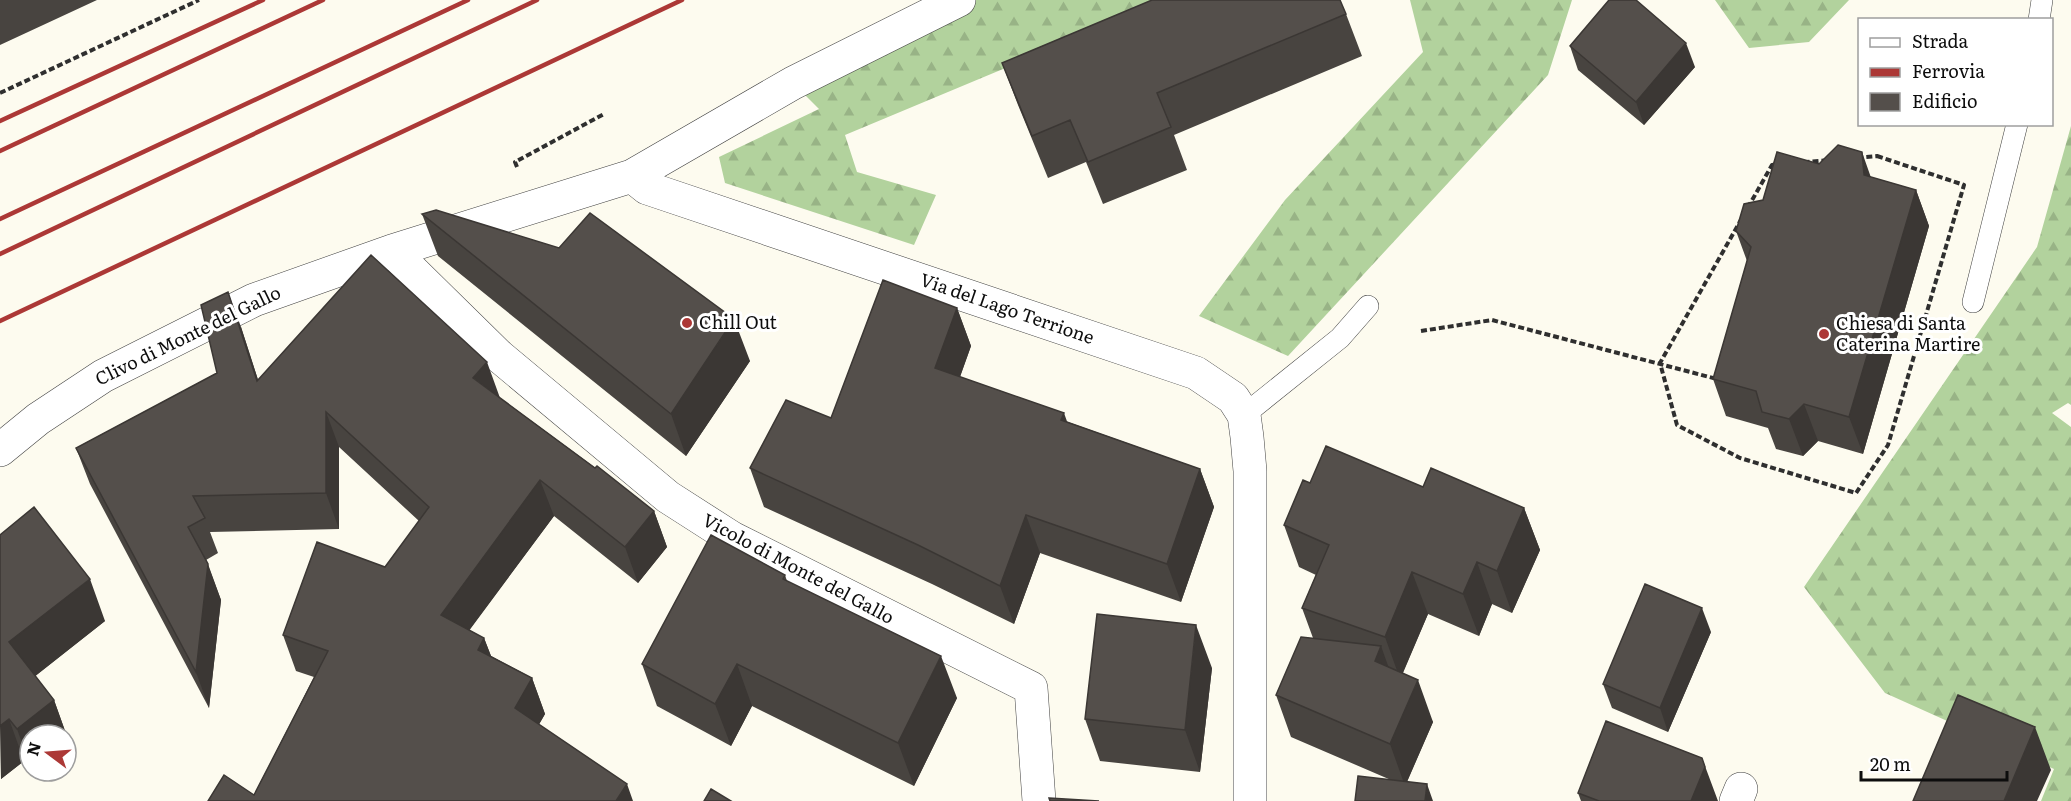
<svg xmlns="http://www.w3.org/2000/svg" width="2071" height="801" font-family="Literata,serif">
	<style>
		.forest { fill: url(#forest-firs) }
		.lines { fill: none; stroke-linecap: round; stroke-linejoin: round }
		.lane-casing { stroke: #404040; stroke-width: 22 }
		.street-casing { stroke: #404040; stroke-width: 34 }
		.path { stroke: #2f2f2f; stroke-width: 4; stroke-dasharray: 6 3; stroke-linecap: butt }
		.lane { stroke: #fff; stroke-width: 21 }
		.street { stroke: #fff; stroke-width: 33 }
		.rail { stroke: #ac3836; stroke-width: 4.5 }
		.wall { fill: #484440 }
		.shaded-wall { fill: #3b3734 }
		.building { fill: #544f4b; stroke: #3b3734; stroke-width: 1.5 }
		.poi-dot { fill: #ac3836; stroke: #fff; stroke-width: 2 }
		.labels { text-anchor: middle; stroke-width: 6; stroke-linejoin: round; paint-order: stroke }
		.street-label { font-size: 18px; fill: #0d0d0d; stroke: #fff }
		.poi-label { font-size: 18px; fill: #0d0d0d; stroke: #fff; text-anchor: start }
	</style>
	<defs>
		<pattern id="forest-firs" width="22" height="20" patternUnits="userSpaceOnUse" patternTransform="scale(1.5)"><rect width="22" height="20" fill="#b2d29d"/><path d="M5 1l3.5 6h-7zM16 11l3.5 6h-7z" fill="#98b386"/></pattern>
	</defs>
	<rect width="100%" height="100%" fill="#fdfbef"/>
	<path class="forest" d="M959 0H1168L845 135 857 172 936 195 914 245 725 183 719 157 819 109 793 83Z
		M1410 0H1572L1548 75 1288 356 1199 316 1285 200 1423 52Z
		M1715 0H1849L1809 42 1749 48Z
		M2071 126V405L2068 403 2052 413 2071 427V801H2041L2054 769 1885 693 1804 587 2037 247Z"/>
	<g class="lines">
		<defs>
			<path id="lane" d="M2039 20 2042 0
				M1973 302 2017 124
				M1244 415 1340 338 1368 306"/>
			<path id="street" d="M632 176 647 188 1196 373 1233 398 1244 415 1247 437 1250 471V801
				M392 251 499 356 668 497 732 538 1031 688 1039 801
				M0 450 38 419 103 376 254 300 392 251 632 176 793 83 959 0
				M1736 801 1741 789"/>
		</defs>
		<use href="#lane" class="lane-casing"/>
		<use href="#street" class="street-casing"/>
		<path class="path" d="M0 93 199 0
			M1877 156 1964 185 1888 445 1856 493 1740 458 1677 425 1660 363 1772 165Z
			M517 167 515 162 604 114
			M1421 331 1492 320 1717 379"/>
		<use href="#lane" class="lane"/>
		<use href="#street" class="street"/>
		<path class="rail" d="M0 121 263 0
			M0 151 323 0
			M0 219 468 0
			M0 254 537 0
			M0 321 682 0"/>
	</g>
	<path class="wall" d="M0 0H97L0 45Z
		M1346 14 1362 56 1174 135 1187 170 1103 204 1086 162 1048 178 1018 105 1002 63Z
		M1570 46 1695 67 1644 125 1578 70Z
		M1819 164 1871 177 1916 190 1929 226 1863 454 1818 441 1803 456 1776 449 1768 428 1726 416 1713 379 1747 261 1736 231 1763 200Z
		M422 214 750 361 686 456 438 256Z
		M957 308 971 346 960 377 1068 422 1200 469 1214 507 1181 602 1040 553 1014 624 932 584 764 507 750 468 831 418Z
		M241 327 258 380 500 398 654 511 667 547 638 583 554 516 469 630 484 638 491 656 532 678 545 714 539 724 254 795 314 677 296 671 283 635 385 567 419 521 339 447V529L210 532 218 553 206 560 221 600 209 708 90 484 76 448 217 373Z
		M1310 483 1423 487 1524 508 1540 550 1512 613 1492 604 1479 636 1428 614 1403 673 1433 722 1407 782 1391 780 1291 737 1276 695 1313 638 1302 608 1316 575 1299 567 1284 525Z
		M0 535 105 621 35 676 54 700 69 742 30 735V769L24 761 1 779Z
		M785 575 787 581 957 698 914 786 752 706 731 746 657 706 642 664Z
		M1711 632 1668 732 1612 708 1603 684Z
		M1212 668 1200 772 1100 761 1085 719Z
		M1578 793 1718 801H1581Z"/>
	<path class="shaded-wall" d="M1686 43 1695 67 1644 125 1636 102Z
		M1862 152 1875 189 1864 175Z
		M1916 190 1929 226 1863 454 1849 417Z
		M228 292 241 327 270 417 257 381Z
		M957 308 971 346 949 407 935 368Z
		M734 319 750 361 686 456 671 414Z
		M487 362 500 398 473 378Z
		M1804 404 1818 441 1803 456 1789 419Z
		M326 412 339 447V529L326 493Z
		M1064 413 1078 452 1061 420Z
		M1200 469 1214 507 1181 602 1167 564Z
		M540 480 554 516 454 651 441 615Z
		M1524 508 1540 550 1512 613 1497 571Z
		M654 511 667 547 638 583 625 547Z
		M1026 515 1040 553 1014 624 1000 586Z
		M1477 562 1492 604 1479 636 1463 594Z
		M208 564 221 600 209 708 196 672Z
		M1412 572 1428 614 1400 679 1385 637Z
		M90 579 105 621 24 685 9 642Z
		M1702 608 1711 632 1668 732 1660 708Z
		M1196 625 1212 668 1200 772 1185 730Z
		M484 638 498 674 478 650Z
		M1381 646 1396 688 1375 661Z
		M941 656 957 698 914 786 898 743Z
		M737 664 752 706 731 746 715 704Z
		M532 678 545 714 528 744 515 708Z
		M1418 680 1433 722 1405 786 1390 744Z
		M54 700 69 742 66 744V735H30V765L17 729Z
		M9 719 24 761 1 779 0 726Z
		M2035 727 2051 770 2037 801H2004Z
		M1702 758 1718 801H1691Z
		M627 784 633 801H616Z
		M1427 784 1433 801H1425Z"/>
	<path class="building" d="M1152 0H1340L1346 14 1157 93 1171 127 1088 162 1070 120 1032 136 1002 63Z
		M1609 0H1636L1686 43 1636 102 1570 46Z
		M1838 145 1862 152 1864 175 1916 190 1849 417 1804 404 1789 419 1762 412 1756 391 1713 379 1751 247 1736 231 1744 204 1763 200 1777 152 1819 164Z
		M436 210 559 248 590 213 734 319 671 414 422 214Z
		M371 255 487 362 473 378 595 468 597 466 654 511 625 547 540 480 441 615 484 638 478 650 532 678 515 708 627 784 616 801H208L224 775 254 795 328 651 283 635 317 542 385 567 429 507 326 412V493L193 496 205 518 188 527 208 564 196 672 76 448 217 373 201 305 228 292 257 381Z
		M883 280 957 308 935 368 1064 413 1061 420 1200 469 1167 564 1026 515 1000 586 918 545 750 468 786 400 831 418Z
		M1326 446 1423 487 1431 468 1524 508 1497 571 1477 562 1463 594 1412 572 1385 637 1302 608 1329 545 1284 525 1303 480 1310 483Z
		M34 507 90 579 9 642 54 700 17 729 9 719 0 726V535Z
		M711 535 785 575 783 579 941 656 898 743 737 664 715 704 642 664Z
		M1645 584 1702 608 1660 708 1603 684Z
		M1097 614 1196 625 1185 730 1085 719Z
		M1301 637 1381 646 1375 661 1418 680 1390 744 1276 695Z
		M1958 695 2035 727 2004 801H1913Z
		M1606 721 1702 758 1705 767 1691 801H1599L1578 793Z
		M1358 776 1427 784 1425 801H1355Z
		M711 789 731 801H704Z
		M1049 798 1099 801H1050Z"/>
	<g class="poi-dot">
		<circle cx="687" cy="323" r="6"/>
		<circle cx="1824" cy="334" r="6"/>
	</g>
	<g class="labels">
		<g class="street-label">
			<text transform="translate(1007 309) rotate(19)" y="6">Via del Lago Terrione</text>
			<text transform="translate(188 336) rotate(-26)" y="6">Clivo di Monte del Gallo</text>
			<text transform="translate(798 569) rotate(28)" y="6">Vicolo di Monte del Gallo</text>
		</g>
		<g class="poi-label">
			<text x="699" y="329">Chill Out</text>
			<text x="1836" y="330">Chiesa di Santa<tspan x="1836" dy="21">Caterina Martire</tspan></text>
		</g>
	</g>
	<rect x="1858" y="18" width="195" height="108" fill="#ffffff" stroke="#9e9e9e" stroke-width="1.5"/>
	<rect x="1870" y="38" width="30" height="9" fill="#ffffff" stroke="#9e9e9e" stroke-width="1.5"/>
	<text x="1912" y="48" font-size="18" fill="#0d0d0d">Strada</text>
	<rect x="1870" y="68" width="30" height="9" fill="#ac3836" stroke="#9e9e9e" stroke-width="1.5"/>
	<text x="1912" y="78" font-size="18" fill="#0d0d0d">Ferrovia</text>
	<rect x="1870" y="93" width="30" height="18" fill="#544f4b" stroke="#9e9e9e" stroke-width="1.5"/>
	<text x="1912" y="108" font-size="18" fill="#0d0d0d">Edificio</text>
	<g transform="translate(48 753) rotate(286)"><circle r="28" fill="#ffffff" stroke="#9e9e9e" stroke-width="1.5"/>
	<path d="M0-4.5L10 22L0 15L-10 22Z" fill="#ac3836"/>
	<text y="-9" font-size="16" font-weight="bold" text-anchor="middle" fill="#0d0d0d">N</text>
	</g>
	<path d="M1861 771v9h146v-9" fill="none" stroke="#0d0d0d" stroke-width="3"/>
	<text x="1870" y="771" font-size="18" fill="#0d0d0d" stroke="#ffffff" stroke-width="4.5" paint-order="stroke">20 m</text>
</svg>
